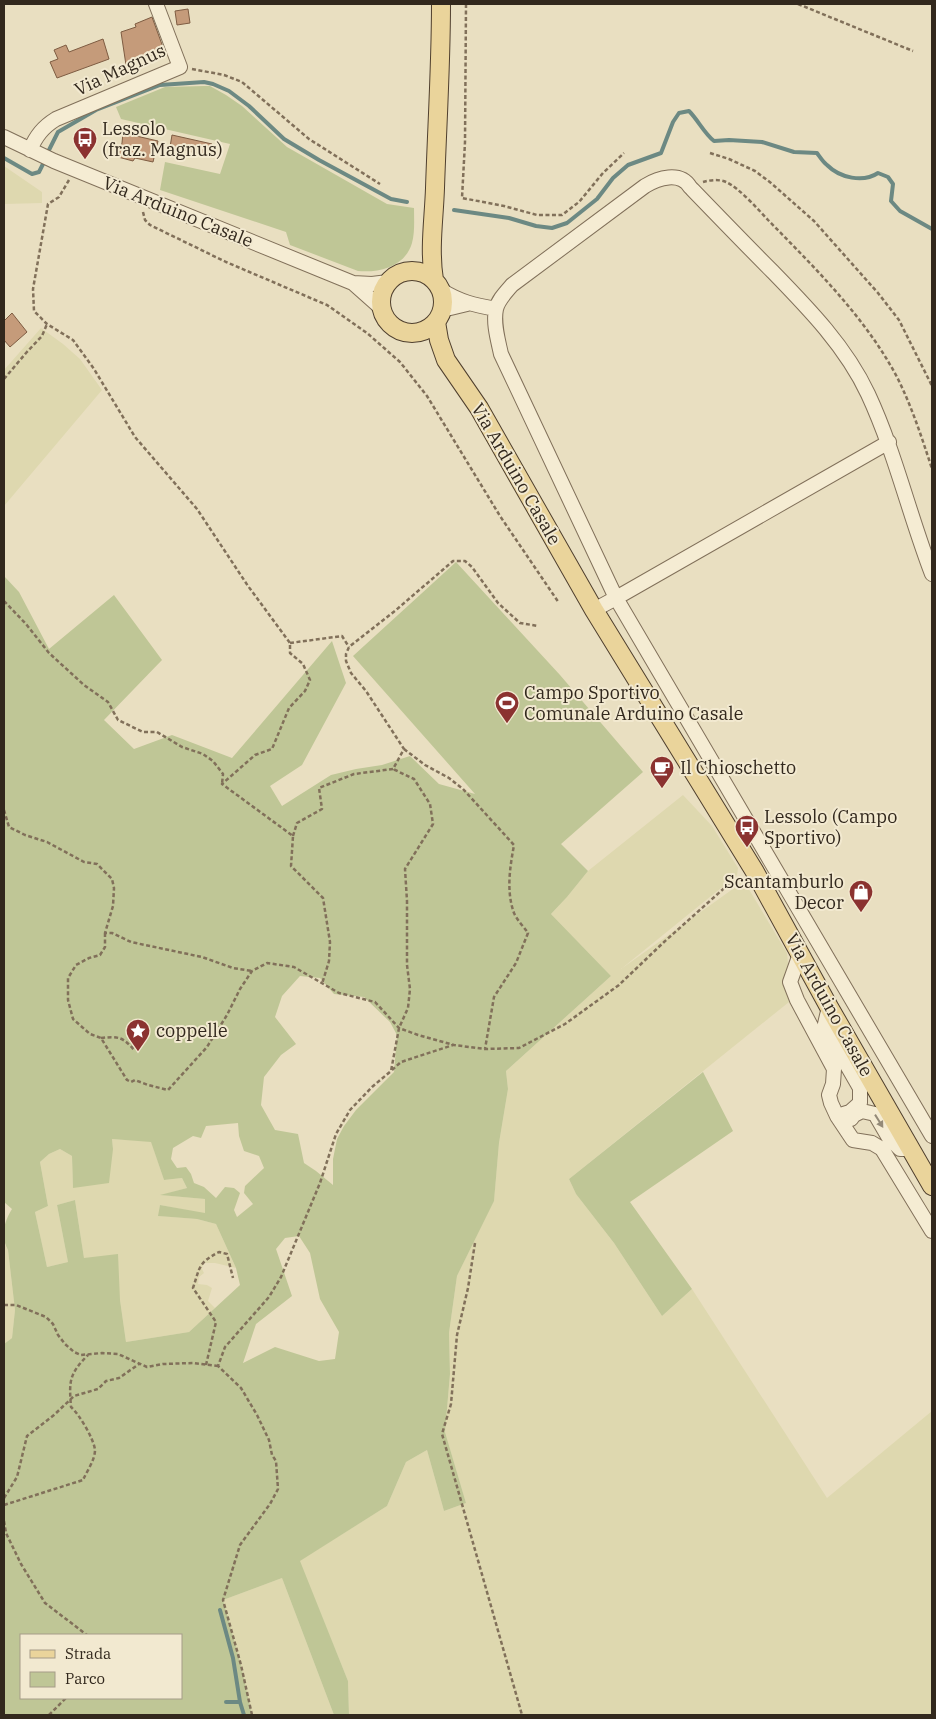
<svg xmlns="http://www.w3.org/2000/svg" width="936" height="1719" font-family="'IBM Plex Serif',serif">
	<style>
		.farmland { fill: #ded8af }
		.green { fill: #bfc696; fill-rule: evenodd }
		.lines { fill: none; stroke-linecap: round; stroke-linejoin: round }
		.stream { stroke: #6c8983; stroke-width: 4 }
		.building { fill: #c59b7a; stroke: #7e5c42 }
		.minor-casing { stroke: #81705a; stroke-width: 16 }
		.major-casing { stroke: #4f3f2e; stroke-width: 20 }
		.path { stroke: #81705a; stroke-width: 2.5; stroke-dasharray: 4 2.5; stroke-linecap: butt }
		.minor { stroke: #f5ecd3; stroke-width: 14 }
		.major { stroke: #ead49b; stroke-width: 18 }
		.oneway { fill: #948a78 }
		.labels { text-anchor: middle; stroke-width: 4; stroke-linejoin: round; paint-order: stroke }
		.street-label { font-size: 18px; fill: #32281d; stroke: #f2e9d0 }
		.poi-label { font-size: 18px; fill: #32281d; stroke: #f2e9d0; text-anchor: start }
	</style>
	<rect width="100%" height="100%" fill="#e9dfc1"/>
	<path class="farmland" d="M4 166 42 192V203L4 204Z
		M41 328 63 344 80 359 102 390 4 506V370Z
		M683 795 712 826 738 868 737 875 621 969 744 881 787 953 788 964 785 976 786 990 789 1002 569 1179 576 1194 614 1243 662 1316 692 1289 827 1498 932 1411V1715H349L348 1681 299 1561 387 1506 406 1462 427 1450 444 1511 466 1503 445 1432 450 1374 449 1333 457 1276 494 1200 499 1143 508 1089 506 1071 611 976 551 914 567 897 588 871Z
		M112 1139 151 1141 164 1180 182 1178 187 1188 162 1195 205 1199 206 1214 160 1205 159 1216 197 1219 216 1224 236 1268 215 1263H203L202 1269 204 1273 199 1277 198 1284 207 1285 212 1288 208 1301 215 1308 189 1332 126 1342 120 1300 84 1258 75 1200 57 1205 68 1262 47 1267 35 1212 48 1206 40 1162 49 1154 60 1149 72 1156 73 1188 113 1149Z
		M4 1243 8 1250 15 1310 12 1338 4 1344Z
		M282 1578 334 1715H252L241 1665 223 1600Z"/>
	<path class="green" d="M204 86H210L226 95 242 106 287 147 387 204 414 208C414 220 415 232 412 243 405 267 379 273 358 271L290 245 286 232 160 190 165 162 220 174 230 144 121 119 116 107 165 87Z
		M456 562 560 675 643 772 561 844 588 871 567 897 551 914 611 976 506 1071 508 1089 499 1143 494 1201 457 1276 449 1333 450 1374 445 1432 466 1503 444 1511 427 1450 406 1462 387 1506 300 1561 348 1681 349 1715H334L282 1578 223 1600 241 1665 252 1715H4V1344L12 1338 15 1310 8 1250C0 1236 4 1222 12 1209L4 1202V576L19 592 49 649 114 595 162 660 104 720 134 749 172 735 232 758 332 641 346 683 302 765 270 786 282 806 331 775 356 769 382 765 410 756 439 784 475 794 353 656ZM300 976 320 978 334 994 364 997 390 1022 397 1035 394 1072 356 1110 344 1126 337 1139 333 1159V1185L316 1171 304 1163 298 1134 275 1130 261 1105 264 1077 281 1055 296 1044 275 1017 282 996ZM238 1123 239 1136 244 1151 259 1156 264 1168 245 1186 244 1193 253 1204 237 1217 234 1210 240 1193 234 1188 225 1187 216 1198 204 1187 194 1183 191 1174 186 1167 177 1168 171 1159 173 1148 193 1136 201 1138 206 1126ZM112 1139 151 1142 164 1180 182 1178 187 1188 160 1195 205 1199V1213L160 1205 158 1216 197 1219 216 1224 236 1268 240 1285 189 1332 126 1342 120 1300 118 1254 84 1258 75 1200 57 1205 68 1262 47 1267 35 1212 48 1206 40 1162 49 1154 60 1149 72 1156 73 1188 109 1183 113 1149ZM299 1236 310 1253 320 1299 339 1332 335 1359 319 1361 275 1347 243 1363 256 1324 292 1296 276 1249 285 1238ZM21 1635H181V1698H21Z
		M703 1072 733 1131 630 1202 692 1289 662 1316 614 1243 576 1194 569 1179Z"/>
	<g class="lines">
		<path class="stream" d="M47 154 58 132 96 110 160 85 204 82 213 84 229 91 249 106 284 139 319 160 391 199 407 202
			M4 158 32 174 39 172 45 160
			M454 210 509 218 536 226 552 228 567 223 597 199 613 178 628 165 661 153 673 122 679 113 689 111C698 120 704 133 714 141L729 140 762 142 794 152 817 153C820 157 823 162 827 165 840 178 863 183 878 173L888 177 893 184 891 201 900 211 932 229
			M220 1610 233 1658 240 1702
			M226 1702H240L244 1715"/>
	</g>
	<path class="building" d="M188 9 190 23 177 25 175 11Z
		M152 17 164 50 126 65 121 32 136 27 135 24Z
		M103 39 109 59 57 78 50 62 58 59 54 50 66 45 69 52Z
		M123 133 158 141 153 162 135 158 133 161 118 157 122 143Z
		M172 135 212 144 210 156 170 147Z
		M12 313 27 332 10 347 4 340V321Z"/>
	<g class="lines">
		<defs>
			<path id="minor" d="M4 137 54 161 353 283 372 284 388 282
				M30 150C36 136 43 127 56 119L180 67 156 4
				M353 283 380 307
				M441 290C460 302 474 305 496 309
				M442 310 467 304
				M889 442 616 598 501 354C498 340 493 323 496 309 498 300 506 292 512 285L645 186C658 178 680 171 690 187 718 216 745 244 773 272 809 309 846 347 868 394 895 452 909 514 932 574
				M594 610 616 598 932 1136
				M800 954 790 982 797 1000 834 1069 833 1084 829 1095 831 1103 837 1116 853 1140 872 1143 882 1149 932 1231
				M829 1007 825 1024 829 1034 860 1088V1103L850 1112 837 1116
				M851 1119 854 1115 862 1111 875 1114 889 1138 900 1149H911"/>
			<path id="major" d="M381 302a31 31 0 1 1 62 0a31 31 0 1 1-62 0Z
				M434 280C429 249 434 219 435 188 437 127 441 65 441 4
				M436 322 439 340 446 360 479 408 594 610 755 872 829 1007 932 1186"/>
		</defs>
		<use href="#minor" class="minor-casing"/>
		<use href="#major" class="major-casing"/>
		<path class="path" d="M466 4 465 142 462 198 504 206 537 215H562L579 202 603 173 624 153
			M798 4 913 51
			M192 69 224 75 242 82 309 139 380 184
			M710 153 729 159 755 171 771 183 814 221 878 293 899 320 932 386
			M69 180 59 197 48 204 33 289 34 311 47 324 73 340 94 369 135 437 197 509 248 586 290 643V653L303 664 310 680 305 691 289 708 272 749 255 755 222 784 293 836 291 866 323 898 330 942 329 961 322 984
			M703 182C710 180 719 179 726 182 738 187 758 209 768 220 815 268 865 317 897 377 912 407 922 438 932 469
			M143 212 145 220 150 225 226 262 327 305 367 333 400 362 427 396 500 516 559 603
			M4 379 26 353 42 336 47 324
			M4 601 26 624 49 653 84 685 108 702 118 720 143 732H157L182 747 203 754 213 761 223 774 222 784
			M290 643 342 636 349 647
			M404 749 425 765 449 778 463 789 514 845C510 867 506 891 514 913 517 920 524 927 528 933L516 963 494 997 485 1049
			M4 810 9 827 25 835 47 842 84 862 97 864 112 879 114 888 113 906 105 933H112L131 942 202 957 233 968 252 971
			M293 836 297 823 322 809 319 788 354 774 393 769 404 749 366 691 351 673 346 661V654L349 647 396 610 453 561H465L472 567 498 603 520 623 538 626
			M105 933V947L100 955 89 958 76 965 68 978V1000L73 1019 90 1034 101 1038 127 1080 131 1082 135 1080 148 1085 168 1090 207 1047 227 1015 240 989 252 971 267 963 294 967 339 993 375 1002 399 1028 418 1035 454 1045 485 1049 519 1048 565 1024 619 985 664 942 730 883 743 877
			M101 1038C119 1036 123 1037 135 1051
			M392 1070 401 1062 453 1045
			M475 1243 468 1288 457 1335 451 1404 442 1434 522 1715
			M4 1305H16L46 1317 53 1324 58 1335 65 1344 74 1352 81 1355 102 1353 118 1354 147 1367 163 1364 193 1363 218 1366
			M206 1365 216 1322 193 1288C200 1267 198 1263 219 1252L227 1254 233 1278
			M4 1498 17 1477 27 1436 54 1415 74 1396 98 1389 106 1381 119 1378 139 1364
			M4 1505 83 1480C87 1471 95 1460 95 1450 94 1439 79 1414 71 1407 69 1381 69 1374 88 1355
			M4 1521 6 1533 21 1564 45 1603 87 1635
			M49 1715 66 1698
			M252 1715 241 1665 223 1600 240 1545 270 1504 278 1489 276 1461 272 1455 269 1440 257 1415 241 1388 218 1366 225 1347 269 1297 281 1277 320 1183 336 1134 350 1110 372 1087 391 1071 399 1028 408 1008 410 989 407 965V901L405 869 433 824 430 804 414 779 393 769"/>
		<use href="#minor" class="minor"/>
		<use href="#major" class="major"/>
	</g>
	<defs><path id="oneway-solid" d="M-6-.8H1V-3.2L6.5 0L1 3.2V.8H-6Z" transform="scale(1.25)"/></defs>
	<use class="oneway" href="#oneway-solid" transform="translate(879 1121) rotate(58)"/>
	<defs>
		<symbol id="bus-pin" viewBox="-11 -11 22 30"><path d="M0 17L-7.5 6A9.5 9.5 0 1 1 7.5 6Z" fill="#8b3230" stroke="#f2e9d0"/><path d="M-5-6H5V4H4V6H2V4H-2V6H-4V4H-5ZM-3.5-4V0h7V-4ZM-3.5 1.2v1.5H-2V1.2ZM2 1.2v1.5H3.5V1.2Z" fill="#fff"/></symbol>
		<symbol id="stadium-pin" viewBox="-11 -11 22 30"><path d="M0 17L-7.5 6A9.5 9.5 0 1 1 7.5 6Z" fill="#8b3230" stroke="#f2e9d0"/><path d="M0-5a6.5 5 0 1 0 0 10a6.5 5 0 1 0 0-10ZM-3.5-1.8h7v3.6h-7Z" fill="#fff"/></symbol>
		<symbol id="cafe-pin" viewBox="-11 -11 22 30"><path d="M0 17L-7.5 6A9.5 9.5 0 1 1 7.5 6Z" fill="#8b3230" stroke="#f2e9d0"/><path d="M-5.5-4.5H6V0H3Q3 3.5 0 3.5H-2.5Q-5.5 3.5-5.5 0ZM3-3.2v2h1.7v-2ZM-6 4.5H4V6H-6Z" fill="#fff"/></symbol>
		<symbol id="shop-pin" viewBox="-11 -11 22 30"><path d="M0 17L-7.5 6A9.5 9.5 0 1 1 7.5 6Z" fill="#8b3230" stroke="#f2e9d0"/><path d="M-5-2.5h2.3a2.7 3.5 0 0 1 5.4 0H5L5.5 6h-11ZM-1.5-2.5h3a1.5 2.3 0 0 0-3 0Z" fill="#fff"/></symbol>
		<symbol id="sight-pin" viewBox="-11 -11 22 30"><path d="M0 17L-7.5 6A9.5 9.5 0 1 1 7.5 6Z" fill="#8b3230" stroke="#f2e9d0"/><path d="M0-6L1.8-2.2L6-1.7L2.9 1.2L3.7 5.4L0 3.3L-3.7 5.4L-2.9 1.2L-6-1.7L-1.8-2.2Z" fill="#fff"/></symbol>
	</defs>
	<g fill-rule="evenodd">
		<use href="#bus-pin" x="71" y="125" width="28" height="38"/>
		<use href="#stadium-pin" x="493" y="689" width="28" height="38"/>
		<use href="#cafe-pin" x="648" y="754" width="28" height="38"/>
		<use href="#bus-pin" x="733" y="813" width="28" height="38"/>
		<use href="#shop-pin" x="847" y="878" width="28" height="38"/>
		<use href="#sight-pin" x="124" y="1017" width="28" height="38"/>
	</g>
	<g class="labels">
		<g class="street-label">
			<text transform="translate(120 70) rotate(-25)" y="6">Via Magnus</text>
			<text transform="translate(178 212) rotate(22)" y="6">Via Arduino Casale</text>
			<text transform="translate(516 474) rotate(60)" y="6">Via Arduino Casale</text>
			<text transform="translate(829 1005) rotate(61)" y="6">Via Arduino Casale</text>
		</g>
		<g class="poi-label">
			<text x="102" y="135">Lessolo<tspan x="102" dy="21">(fraz. Magnus)</tspan></text>
			<text x="524" y="699">Campo Sportivo<tspan x="524" dy="21">Comunale Arduino Casale</tspan></text>
			<text x="680" y="774">Il Chioschetto</text>
			<text x="764" y="823">Lessolo (Campo<tspan x="764" dy="21">Sportivo)</tspan></text>
			<text x="844" y="888" text-anchor="end">Scantamburlo<tspan x="844" dy="21">Decor</tspan></text>
			<text x="156" y="1037">coppelle</text>
		</g>
	</g>
	<rect width="936" height="1719" fill="none" stroke="#32281d" stroke-width="10"/>
	<rect x="20" y="1634" width="162" height="65" fill="#f2e9d0" stroke="#a59c88"/>
	<rect x="30" y="1650" width="25" height="8" fill="#ead49b" stroke="#a59c88"/>
	<text x="65" y="1659" font-size="15" fill="#32281d">Strada</text>
	<rect x="30" y="1672" width="25" height="15" fill="#bfc696" stroke="#a59c88"/>
	<text x="65" y="1684" font-size="15" fill="#32281d">Parco</text>
</svg>
